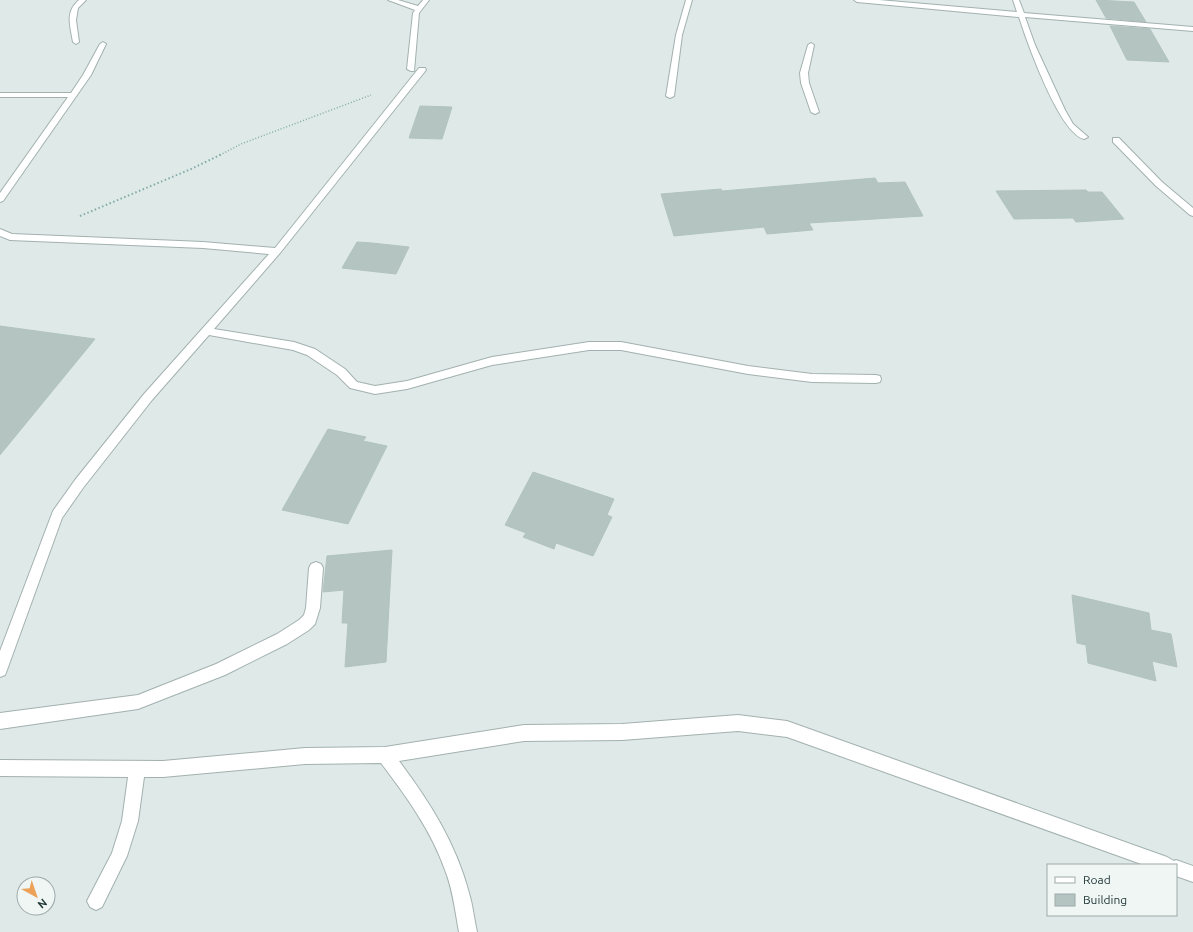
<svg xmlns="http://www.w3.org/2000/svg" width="1193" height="932" font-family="Ubuntu,sans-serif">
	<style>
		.building { fill: #b4c4c1; stroke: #b1c3c0 }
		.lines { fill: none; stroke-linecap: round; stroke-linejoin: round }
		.minor-casing { stroke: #a2b1af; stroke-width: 2 }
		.path-far1 { stroke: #80aca9; stroke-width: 1.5; stroke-dasharray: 1 2; stroke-linecap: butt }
		.path { stroke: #80aca9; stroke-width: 2; stroke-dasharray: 1.5 2.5; stroke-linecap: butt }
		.minor { fill: #fff; fill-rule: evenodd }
	</style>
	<rect width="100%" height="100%" fill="#dfe9e7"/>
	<path class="building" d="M1096 0 1134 2 1146 22 1106 18Z
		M1110 26 1150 29 1169 62 1127 60Z
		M420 106 452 107 442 139 409 138Z
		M875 178 878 183 905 182 923 216 809 223 813 230 767 234 764 227 674 236 661 194 721 189 722 191Z
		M1086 190 1088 192H1102L1124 219 1076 222 1073 218 1014 219 996 191Z
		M357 242 372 243 409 247 396 274 342 268Z
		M0 326 95 339 0 455Z
		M328 429 366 437 363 441 387 446 348 524 282 510Z
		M533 472 614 499 607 515 612 517 593 556 556 543 554 549 523 537 526 533 505 525Z
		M392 550 386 662 345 667 348 623H342L344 590 323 592 327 556Z
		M1072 595 1149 613 1151 630 1171 634 1177 667 1152 661 1156 681 1088 663 1086 645 1077 643Z"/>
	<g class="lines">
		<defs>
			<path id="minor" d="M79 0H86L78 8 76 20 79 42 76 44 73 42C70 25 65 12 79 0Z
				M388 0H398L418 6 423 0H429L419 13 414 71H411L407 69 413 13 415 10Z
				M686 0H692L682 35 674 96 670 98 666 96 676 35Z
				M854 0H879L1017 12 1013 0H1019L1024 13 1193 27V31L1025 17 1035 45 1065 110 1073 124 1088 137 1084 139C1059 133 1027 42 1019 17L857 2Z
				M103 42 106 44 91 75 3 201 0 202V193L68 97H0V93H71L83 75 100 44Z
				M811 43 814 45 808 73 809 83 819 112 815 114 811 112 801 83 800 73 808 45Z
				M419 68H425L426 70 280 253 214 329 294 342 315 349 345 369 357 382 375 386 407 381 492 357 589 342H621L748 366 812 374 876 375 880 376 881 379 880 382 876 383 812 382 748 374 621 350H589L492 365 407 389 375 394 350 388 337 375 307 355 293 350 209 335 152 400 83 488 62 518 7 670 5 675 0 677V651L53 511 75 480 144 394 269 254 203 248 10 240 0 236V229L12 234 203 242 275 248Z
				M1113 138H1119L1162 182 1193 208V216L1190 215 1156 186 1113 142Z
				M316 562 321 564 323 568 320 608 315 624 309 630 287 644 225 675 138 709 0 729V713L138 695 216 664 277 634 299 620 304 615 306 608 309 568 311 564Z
				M738 715 787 721 1167 857 1174 861 1176 860 1193 866V882L1176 876V865H1144L787 737 738 731 622 740 524 741 399 761C429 801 456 843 469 893 473 906 474 919 477 932H459C455 911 453 890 445 870 431 830 406 796 381 763L305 764 163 777H144L138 821 127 856 102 907 96 910 90 907 87 901 112 853 122 821 128 777 0 776V760L163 761 305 748 385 747 524 725 622 724Z"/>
		</defs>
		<use href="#minor" class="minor-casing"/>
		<path class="path-far1" d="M220 155 241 144 371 95"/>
		<path class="path" d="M80 216 191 169 222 154"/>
		<use href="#minor" class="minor"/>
	</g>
	<rect x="1047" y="864" width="130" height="52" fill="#eff6f4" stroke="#9daaa9"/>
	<rect x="1055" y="877" width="20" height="6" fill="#ffffff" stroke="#9daaa9"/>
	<text x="1083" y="884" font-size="12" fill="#213938">Road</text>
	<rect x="1055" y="894" width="20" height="12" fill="#b4c4c1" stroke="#9daaa9"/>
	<text x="1083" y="904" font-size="12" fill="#213938">Building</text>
	<g transform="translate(36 896) rotate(140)"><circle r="19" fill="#eff6f4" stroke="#9daaa9"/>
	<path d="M0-3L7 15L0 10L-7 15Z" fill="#eda25a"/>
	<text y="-6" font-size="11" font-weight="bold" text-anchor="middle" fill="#213938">N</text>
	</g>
</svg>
